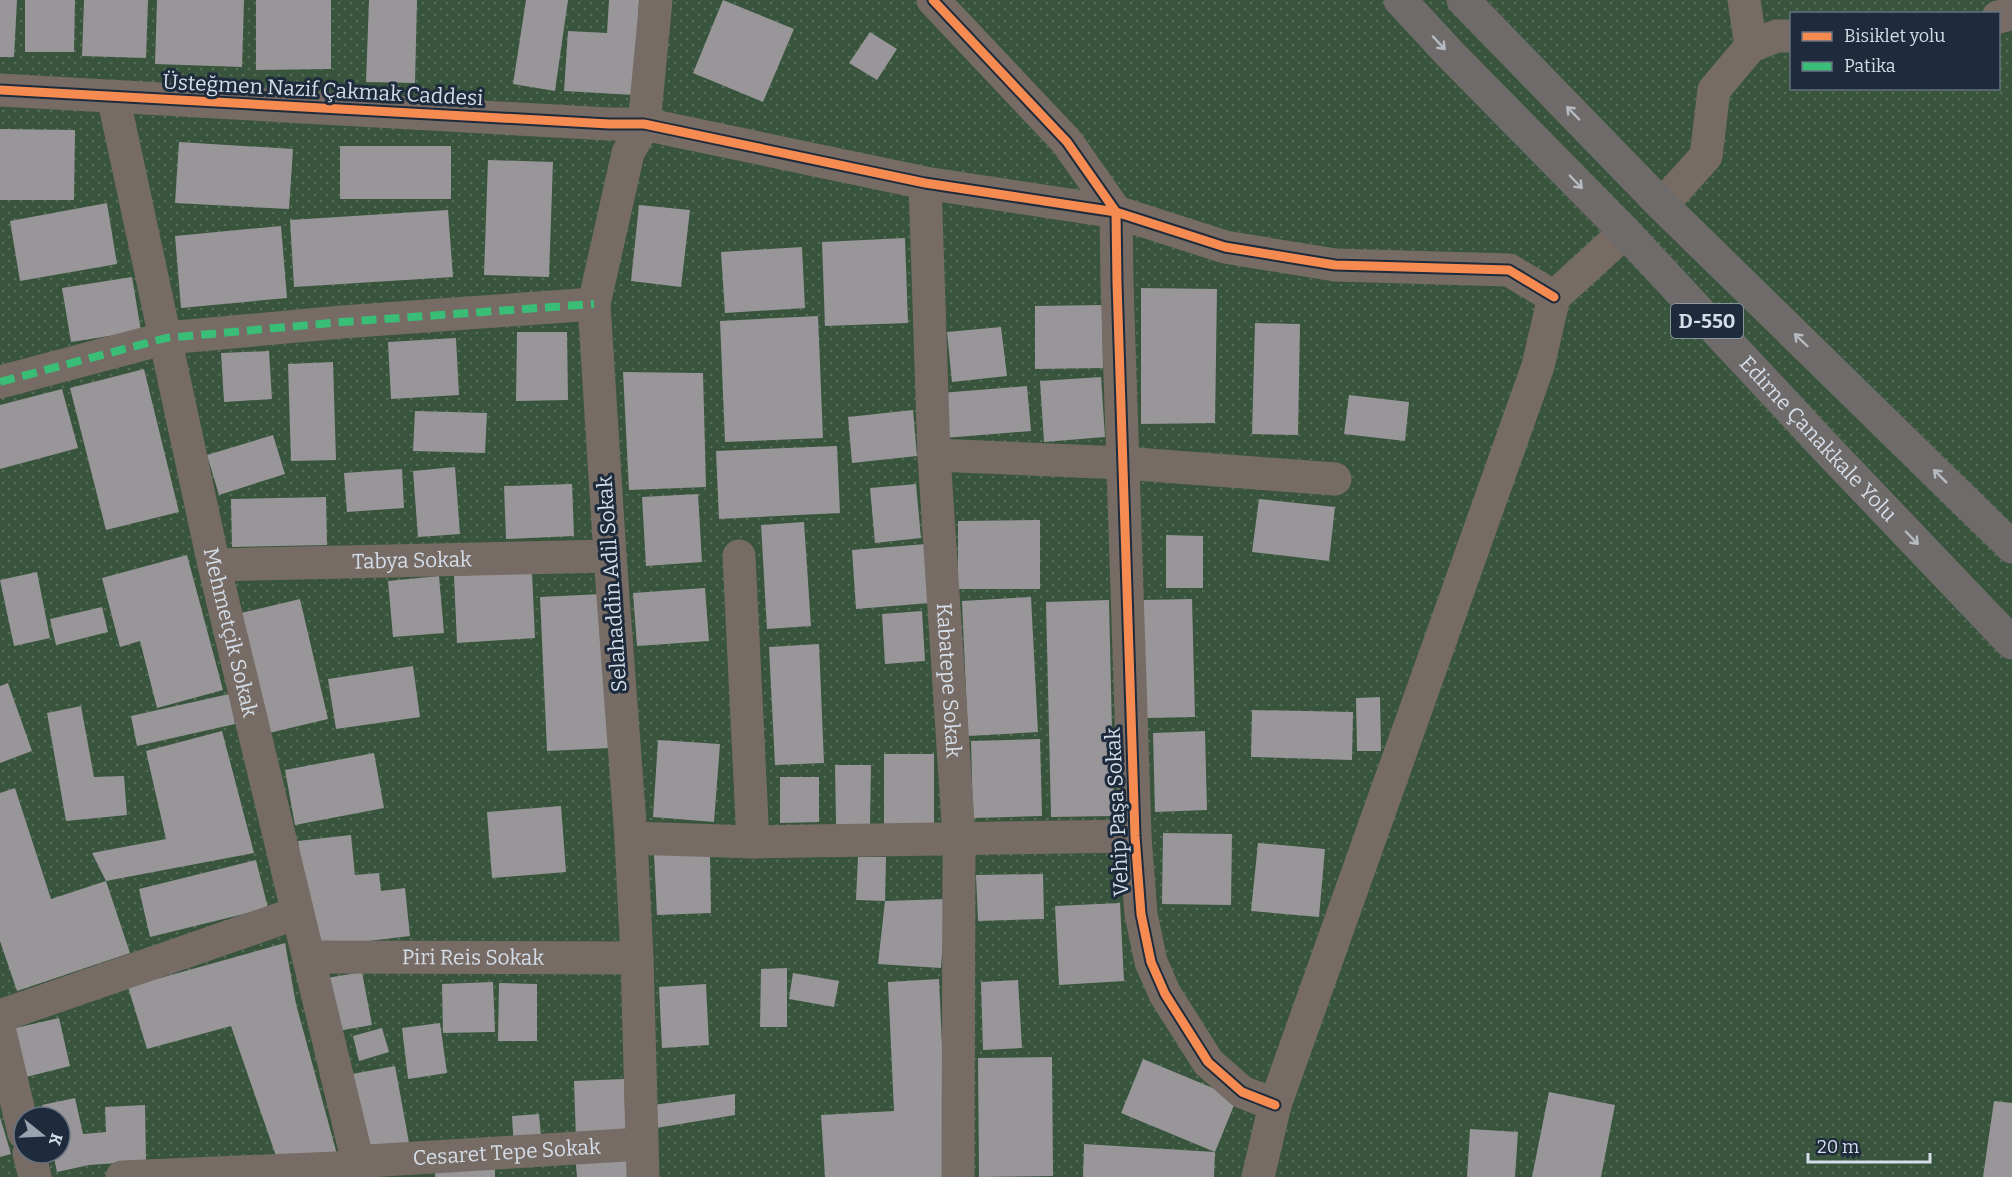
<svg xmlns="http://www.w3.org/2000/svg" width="2012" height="1177" font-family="Bitter,serif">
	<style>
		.park { fill: url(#park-dots); fill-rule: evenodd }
		.building { fill: #989698 }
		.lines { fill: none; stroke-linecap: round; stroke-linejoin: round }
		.minor { stroke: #766c65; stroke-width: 33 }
		.highway { stroke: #6f6b6b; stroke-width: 33 }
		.quiet { stroke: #3abd76; stroke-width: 8; stroke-dasharray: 15 8; stroke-linecap: butt }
		.cycleway-casing { stroke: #1e2b3c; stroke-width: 13 }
		.cycleway { stroke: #f68b52; stroke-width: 9 }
		.oneway { stroke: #b6bbc2 }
		.labels { text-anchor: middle; stroke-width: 6; stroke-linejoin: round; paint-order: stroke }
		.shield { fill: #1e2b3c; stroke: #9da8b4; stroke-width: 1.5 }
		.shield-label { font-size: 20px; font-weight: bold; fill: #d4dde8 }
		.street-label { font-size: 21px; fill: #d4dde8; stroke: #1e2b3c }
	</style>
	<defs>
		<pattern id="park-dots" width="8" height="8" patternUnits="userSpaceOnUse" patternTransform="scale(1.5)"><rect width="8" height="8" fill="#39543d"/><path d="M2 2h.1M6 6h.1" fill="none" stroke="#556c59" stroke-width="1.8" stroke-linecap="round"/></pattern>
	</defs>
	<rect width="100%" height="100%" fill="#2f3640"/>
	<path class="park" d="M0 0H2012V1177H0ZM1792 14H1998V88H1792ZM24 1117H60V1153H24Z"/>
	<path class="building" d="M0 0H17L14 57H0Z
		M25 0H75L74 52H25Z
		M84 0H148L146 58 82 56Z
		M157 0H244L242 67 155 64Z
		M256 0H331V69L256 70Z
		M369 0H417L415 83 366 82Z
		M526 0H568L555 91 513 84Z
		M609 0H639L634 95 564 91 568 31 607 33Z
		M723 0 794 29 763 102 693 73Z
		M870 32 897 49 877 80 849 63Z
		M0 129 75 130 74 200H0Z
		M179 142 293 149 289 209 175 203Z
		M340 146H451V199H340Z
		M488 160 553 162 549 277 484 275Z
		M107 203 117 264 20 281 10 221Z
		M639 205 690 210 681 287 631 281Z
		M448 210 453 277 294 287 290 220Z
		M281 226 287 298 181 308 175 236Z
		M905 238 908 323 825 326 822 242Z
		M802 247 805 308 725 313 721 252Z
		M132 277 141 331 71 342 62 288Z
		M1141 288 1217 289 1215 423 1141 424Z
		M1102 305 1103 368 1035 369V306Z
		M818 316 823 438 725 442 720 321Z
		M1255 323 1300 324 1298 435 1252 434Z
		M1001 327 1007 376 952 382 947 332Z
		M517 332H567L568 400 516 401Z
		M456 338 459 395 391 399 388 342Z
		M269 351 272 399 224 402 221 353Z
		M333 362 336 460 291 461 288 364Z
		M144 369 179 512 106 530 70 388Z
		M623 372 703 373 706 487 629 490Z
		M1101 377 1105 437 1044 442 1040 381Z
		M1027 386 1031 431 944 438 940 393Z
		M62 389 78 448 0 469V405Z
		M1349 395 1409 402 1405 441 1344 434Z
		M913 410 917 456 852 463 848 417Z
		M415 411 487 413 485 453 413 451Z
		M273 435 285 474 219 495 207 455Z
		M837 446 840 513 719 519 716 451Z
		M455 467 460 534 418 537 413 471Z
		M402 469 404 508 347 512 344 473Z
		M572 484 574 536 506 539 504 486Z
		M916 484 921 538 875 543 870 488Z
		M698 494 702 562 646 566 642 497Z
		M326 497 327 545 232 547 231 499Z
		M1259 499 1335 507 1329 561 1252 552Z
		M1040 520V589H958V521Z
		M804 522 811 626 767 629 761 525Z
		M1166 535 1203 536V588H1166Z
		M926 544 930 603 856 609 852 550Z
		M187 555 223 690 157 708 140 641 120 647 102 578Z
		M37 572 50 638 14 646 0 580Z
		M532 572 535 638 457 643 454 576Z
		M439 576 444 633 393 637 388 581Z
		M705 588 709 641 637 646 633 593Z
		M602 594 610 748 547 751 540 597Z
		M1031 597 1038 732 968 736 962 601Z
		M300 599 328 719 269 733 241 613Z
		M1192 599 1195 717 1144 718 1142 600Z
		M1109 600 1114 816 1051 817 1046 602Z
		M102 607 108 632 56 645 50 619Z
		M922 611 925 661 885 664 882 614Z
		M819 644 824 763 775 765 769 647Z
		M413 666 420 717 336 729 328 679Z
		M8 683 32 751 0 763V686Z
		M229 694 235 724 137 746 131 716Z
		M1380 697 1381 751H1357L1356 698Z
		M81 706 94 777 124 776 127 815 66 821 47 713Z
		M1252 710 1353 712 1352 760 1251 757Z
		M222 731 254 853 106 881 92 853 166 839 146 751Z
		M1205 731 1207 810 1155 812 1153 733Z
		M1040 739 1042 816 973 818 971 741Z
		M658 740 720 744 714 822 653 817Z
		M374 753 384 808 295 825 285 770Z
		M884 754H934V823L884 824Z
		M835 765H871L870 824H836Z
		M780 777H819V822L780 823Z
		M15 788 51 899 106 881 130 953 17 991 0 941V793Z
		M561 806 566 872 492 878 487 812Z
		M1163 833 1232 834 1231 905 1162 904Z
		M351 835 355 875 379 873 381 891 405 888 410 936 310 948 298 841Z
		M1258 843 1325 849 1319 917 1251 911Z
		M710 853 711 913 657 915 654 855Z
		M858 857H886L885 901 856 900Z
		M256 860 268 908 150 937 139 889Z
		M1043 874 1044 919 978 921 976 875Z
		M946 899 941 968 878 964 885 901Z
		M1120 903 1124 981 1059 985 1055 906Z
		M285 943 296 1004 338 1158 277 1159 231 1026 147 1049 128 987Z
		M787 968V1027H760L761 969Z
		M362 972 372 1025 337 1031 327 978Z
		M793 973 839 981 834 1007 789 999Z
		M939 979 948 1177H825L821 1115 894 1111 888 982Z
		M1018 980 1022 1048 983 1050 981 982Z
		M493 982 495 1032 443 1033 442 984Z
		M499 983 537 984V1041H498Z
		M706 984 709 1045 662 1048 659 987Z
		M59 1018 70 1066 22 1078 11 1029Z
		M440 1023 447 1073 408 1079 402 1028Z
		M382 1028 389 1052 359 1061 353 1036Z
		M1052 1057 1053 1176 979 1177 978 1058Z
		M1143 1059 1237 1098 1215 1152 1121 1113Z
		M395 1066 410 1148 363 1156 347 1075Z
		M624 1079 626 1139 576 1140 574 1081Z
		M1549 1092 1615 1105 1601 1177H1532Z
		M735 1094V1115L656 1128 653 1105Z
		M75 1098 83 1134 106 1132 105 1107 145 1105 146 1161 89 1165 57 1172 53 1153H60V1117H45L42 1105Z
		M1994 1101 2012 1103V1177H1983Z
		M539 1114 542 1147 514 1148 512 1116Z
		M0 1117 11 1154 0 1157Z
		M1470 1129 1518 1132 1515 1177H1467Z
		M1084 1144 1215 1152 1214 1177H1083Z
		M626 1149 628 1177H577L575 1154Z
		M495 1169V1177H435V1170Z"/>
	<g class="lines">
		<g class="minor">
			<path d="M933 0 1067 142 1116 212 1117 283 1135 836 1141 914 1151 962 1165 994 1208 1062 1242 1092 1275 1105"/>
			<path d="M1744 0 1751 46"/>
			<path d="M1998 17 2012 14"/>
			<path d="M0 90 609 124H644L925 183 1116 212 1225 247 1335 265 1509 270 1554 297"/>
			<path id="s1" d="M113 96 214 565 359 1167"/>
			<path id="s2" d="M925 183 934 455 959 838 958 1177"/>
			<path d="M1662 205 1706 156 1714 90 1751 46 1777 36H1792"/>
			<path d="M0 382 166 338 342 322 594 304"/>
			<path d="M934 455 1123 463 1335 479"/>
			<path d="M739 556 753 842"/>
			<path id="s3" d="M214 565 610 556"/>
			<path d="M631 838 753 842 1135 836"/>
			<path id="s4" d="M309 957 637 958"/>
			<path d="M0 1016 297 913"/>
			<path d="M0 1032 24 1133"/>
			<path d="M29 1153 35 1177"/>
			<path id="s5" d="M122 1177 359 1167 368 1161 642 1144"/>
			<path d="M643 1177 637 958 631 838 610 556 594 304 628 153 644 124 656 0"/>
			<path d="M1258 1177 1275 1105 1538 366 1554 297 1625 232"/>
		</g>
		<g class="highway">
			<path id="s6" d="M1400 0 1451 55 1625 232 1828 450 2012 643"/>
			<path d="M1463 0 1662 205 2012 547"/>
		</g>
		<path class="quiet" d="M0 382 166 338 342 322 594 304"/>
		<defs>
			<path id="cycleway" d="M933 0 1067 142 1116 212 1117 283 1135 836 1141 914 1151 962 1165 994 1208 1062 1242 1092 1275 1105
				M0 90 609 124H644L925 183 1116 212 1225 247 1335 265 1509 270 1554 297"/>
		</defs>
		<use href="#cycleway" class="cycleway-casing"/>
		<use href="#cycleway" class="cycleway"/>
	</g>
	<defs><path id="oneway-shaft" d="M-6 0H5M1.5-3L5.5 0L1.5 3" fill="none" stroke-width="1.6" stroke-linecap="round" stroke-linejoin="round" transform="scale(1.5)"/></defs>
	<g class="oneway">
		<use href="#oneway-shaft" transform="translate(1439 43) rotate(47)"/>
		<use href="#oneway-shaft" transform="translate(1573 113) rotate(-134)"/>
		<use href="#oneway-shaft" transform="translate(1576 182) rotate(46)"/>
		<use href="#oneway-shaft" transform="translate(1801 340) rotate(-136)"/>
		<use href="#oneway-shaft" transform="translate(1940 476) rotate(-135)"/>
		<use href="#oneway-shaft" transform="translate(1912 538) rotate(46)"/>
	</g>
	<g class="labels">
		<rect class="shield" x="1671" y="304" width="72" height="34" rx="4.5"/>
		<g class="shield-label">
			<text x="1707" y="328">D-550</text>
		</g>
		<g class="street-label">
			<text transform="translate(323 90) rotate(3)" y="7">Üsteğmen Nazif Çakmak Caddesi</text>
			<text dy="7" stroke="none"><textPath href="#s6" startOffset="606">Edirne Çanakkale Yolu</textPath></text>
			<text dy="7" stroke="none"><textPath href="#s3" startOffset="198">Tabya Sokak</textPath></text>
			<text transform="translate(612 584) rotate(-94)" y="7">Selahaddin Adil Sokak</text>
			<text dy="7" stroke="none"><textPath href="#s1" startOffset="549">Mehmetçik Sokak</textPath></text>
			<text dy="7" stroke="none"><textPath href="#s2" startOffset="498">Kabatepe Sokak</textPath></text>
			<text transform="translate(1117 812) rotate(-93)" y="7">Vehip Paşa Sokak</text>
			<text dy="7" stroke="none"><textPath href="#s4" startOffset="164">Piri Reis Sokak</textPath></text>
			<text dy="7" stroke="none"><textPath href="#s5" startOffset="387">Cesaret Tepe Sokak</textPath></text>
		</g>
	</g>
	<rect x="1790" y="12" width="210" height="78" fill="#1e2b3c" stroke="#677281" stroke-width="1.5"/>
	<rect x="1802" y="32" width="30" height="9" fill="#f68b52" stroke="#677281" stroke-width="1.5"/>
	<text x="1844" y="42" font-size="18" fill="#d4dde8">Bisiklet yolu</text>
	<rect x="1802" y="62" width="30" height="9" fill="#3abd76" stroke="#677281" stroke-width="1.5"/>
	<text x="1844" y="72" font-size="18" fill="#d4dde8">Patika</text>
	<g transform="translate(42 1135) rotate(108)"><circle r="28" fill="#1e2b3c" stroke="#677281" stroke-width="1.5"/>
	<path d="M0-4.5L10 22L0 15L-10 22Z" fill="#9aa3ad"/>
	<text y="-9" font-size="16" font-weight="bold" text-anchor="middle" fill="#d4dde8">K</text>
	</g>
	<path d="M1808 1153v9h122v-9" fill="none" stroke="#d4dde8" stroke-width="3"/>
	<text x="1817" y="1153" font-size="18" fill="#d4dde8" stroke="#1e2b3c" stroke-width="4.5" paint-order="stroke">20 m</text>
</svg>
